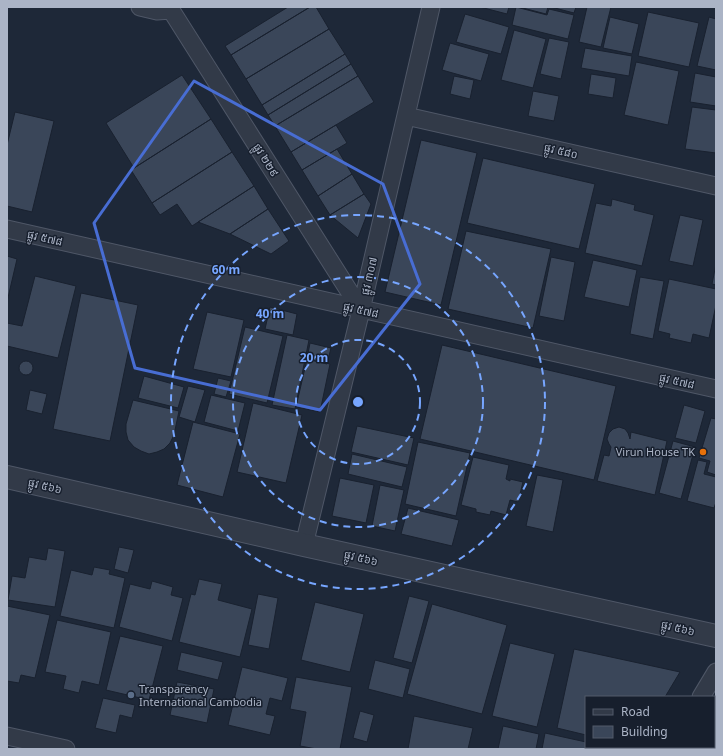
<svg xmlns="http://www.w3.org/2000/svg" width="723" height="756" font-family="'Noto Sans','Noto Sans Khmer',sans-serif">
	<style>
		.building { fill: #3a4659; stroke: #19212f }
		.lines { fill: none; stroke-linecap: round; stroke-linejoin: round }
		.minor-casing { stroke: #4f5767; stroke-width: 19 }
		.tertiary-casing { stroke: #4f5767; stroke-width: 24 }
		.minor { stroke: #323a48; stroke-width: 17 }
		.tertiary { stroke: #323a48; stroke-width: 22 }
		.marked { fill: none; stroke: #486dd3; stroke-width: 3; stroke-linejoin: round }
		.ring { fill: none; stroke: #77a6ff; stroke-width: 2; stroke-dasharray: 7 5 }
		.food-dot { fill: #e8710a; stroke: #171f2d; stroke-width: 1.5 }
		.service-dot { fill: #5c6f8a; stroke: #171f2d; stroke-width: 1.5 }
		.labels { text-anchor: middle; stroke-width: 3; stroke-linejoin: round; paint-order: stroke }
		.street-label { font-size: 11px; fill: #abb4c6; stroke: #171f2d }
		.poi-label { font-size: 11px; fill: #abb4c6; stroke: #171f2d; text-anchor: end }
		.centre { fill: #77a6ff; stroke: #171f2d; stroke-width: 2 }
		.ring-label { font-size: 12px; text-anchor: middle; font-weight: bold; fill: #77a6ff; stroke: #171f2d; stroke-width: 3; stroke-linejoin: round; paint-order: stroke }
	</style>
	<rect width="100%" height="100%" fill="#1e2838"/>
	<path class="building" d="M288 7H310L231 55 225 46Z
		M310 7H316L329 29 246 79 231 55Z
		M480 7H509L507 14Z
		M516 7 547 15 549 9 574 15 568 39 512 25Z
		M519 7H548L546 14Z
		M551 7H576L574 13Z
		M587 7H611L601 47 579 42Z
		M648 12 699 23 689 67 638 56Z
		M465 14 509 27 501 54 456 42Z
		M610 17 639 24 632 54 603 48Z
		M709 17 716 19V70L697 66Z
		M329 29 345 54 262 105 246 79Z
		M514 30 546 39 533 88 501 80Z
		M549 38 569 42 561 79 540 74Z
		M450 43 489 54 481 81 442 70Z
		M585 48 632 56 629 76 581 68Z
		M345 54 351 64 268 115 262 105Z
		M636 62 679 71 668 125 624 115Z
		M351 64 358 76 275 126 268 115Z
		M695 73 716 77V106L690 102Z
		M591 74 616 78 613 98 588 94Z
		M182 75 211 119 134 168 106 123Z
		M358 76 374 102 291 152 275 126Z
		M454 76 474 80 470 99 450 94Z
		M533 91 559 96 554 121 528 116Z
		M692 107 716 110V153L685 149Z
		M15 112 54 121 32 212 7 206V145Z
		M211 119 232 152 152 203 131 170Z
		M336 125 347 143 302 170 291 152Z
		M421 140 477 153 441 305 385 292Z
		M337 149 352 174 318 196 302 170Z
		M232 152 254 186 192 226 177 204 160 215 152 203Z
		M483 158 595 184 579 249 467 223Z
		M352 174 364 194 330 215 318 196Z
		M254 186 268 209 230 234 198 222Z
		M364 194 371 204 358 238 330 215Z
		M612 199 635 205 634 210 654 215 642 266 585 253 596 203 611 206Z
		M268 209 289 241 271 254 230 234Z
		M680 215 703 220 693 266 669 261Z
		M466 231 551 249 533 328 448 309Z
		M7 256 17 259 7 302Z
		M551 257 575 262 564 321 539 316Z
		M593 260 637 270 629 307 584 297Z
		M716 264V285L712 284Z
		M35 276 76 286 58 358 7 346V323L22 326Z
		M640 277 664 281 653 339 630 334Z
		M669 279 716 289V305L709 338 693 334 691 343 669 338 670 334 658 331Z
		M81 293 138 305 110 441 53 429Z
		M270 307 297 314 293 335 265 329Z
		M207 312 244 320 231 377 193 369Z
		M245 327 283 336 267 403 229 394Z
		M287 335 309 340 295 409 272 405Z
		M310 343 331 348 327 364 307 359Z
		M442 345 616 386 594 480 420 439Z
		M307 359 330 364 320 412 296 407Z
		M19 368a7 7 0 1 1 14 0a7 7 0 1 1-14 0Z
		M144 376 184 387 178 408 138 398Z
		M218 378 231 381 226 397 214 394Z
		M188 386 205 390 195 422 179 417Z
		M30 390 47 394 42 414 26 410Z
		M211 395 245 403 238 431 204 422Z
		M133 400 179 411 174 435 170 443 164 449 157 452 149 454 141 451 134 447 128 440 126 432V424Z
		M253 403 302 415 286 483 237 472Z
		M684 405 705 411 696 443 675 438Z
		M711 418 716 419V475L707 472 710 461 699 458Z
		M193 422 240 434 223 497 177 485Z
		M357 426 414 438 408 465 351 452Z
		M619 427 625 429 628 433 630 439 631 432 667 441 655 495 597 481 604 455 609 456 611 447 609 444 607 439 609 433 613 429Z
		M673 441 695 447 681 499 659 493Z
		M418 442 470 453 456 516 405 504Z
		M352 454 407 467 402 487 348 474Z
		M473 457 509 465 506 479 510 481V479L523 482 518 502 510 500 506 515 491 511 490 515 476 512V509L461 505Z
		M698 460 707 462 704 474 716 477V502L714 508 687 501Z
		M537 475 563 480 553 532 526 526Z
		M340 478 374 485 366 523 332 516Z
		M380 485 404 490 395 531 372 526Z
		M408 508 459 520 452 546 401 534Z
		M119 547 134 550 128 573 114 569Z
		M48 548 65 551 55 607 8 600 12 576 25 578 29 557 46 560Z
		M94 567 110 570 109 574 125 578 114 628 60 616 71 570 92 575Z
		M199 579 222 584 218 600 252 609 240 657 179 642 191 594 195 595Z
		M152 581 173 587 171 595 183 598 172 641 119 627 130 584 150 589Z
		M258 594 278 598 269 649 248 645Z
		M409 596 429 601 412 663 393 658Z
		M315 602 364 614 350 672 301 660Z
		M432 604 507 625 482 714 407 694Z
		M7 606 50 615 35 678 21 675 19 683 7 681Z
		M57 620 111 632 99 685 82 681 79 693 63 689 66 676 45 672Z
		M120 636 163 646 149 700 106 690Z
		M510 643 555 654 537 727 492 716Z
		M574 649 680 672 665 697H586V735L557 728Z
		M181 652 223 662 218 680 177 670Z
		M375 660 410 669 403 698 368 689Z
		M242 667 288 678 282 701 270 698 266 714 275 716 270 735 228 725Z
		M296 677 352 687 340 749H317L300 746 306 712 290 709Z
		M177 682 214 689 207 723 170 715Z
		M103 698 135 705 132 718 120 715 116 733 95 728Z
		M360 711 374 715 367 742 353 738Z
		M414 716 473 728 468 749H408Z
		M503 726 539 734 536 749H498Z
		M545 733 586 742V747H606L605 749H542Z"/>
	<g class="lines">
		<defs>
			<path id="minor" d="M140 7 157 11 171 10
				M171 10 361 310
				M406 116 716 186
				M7 229 716 389
				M304 545 361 310 431 7
				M701 697 716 672
				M7 736 66 749
				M671 749 672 747"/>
			<path id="tertiary" d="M7 477 304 545 716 636"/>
		</defs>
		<use href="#minor" class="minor-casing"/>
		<use href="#tertiary" class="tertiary-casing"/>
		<use href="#minor" class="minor"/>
		<use href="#tertiary" class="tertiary"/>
	</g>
	<path class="marked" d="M194 81 383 184 420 284 320 410 135 368 94 223Z"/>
	<g class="ring">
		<circle cx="358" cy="402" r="62"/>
		<circle cx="358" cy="402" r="125"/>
		<circle cx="358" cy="402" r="187"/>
	</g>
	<circle class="food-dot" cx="703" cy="452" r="4"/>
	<circle class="service-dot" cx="131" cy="695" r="4"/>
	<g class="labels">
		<g class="street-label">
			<text transform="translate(561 151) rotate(13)" y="4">ផ្លូវ ៥៨០</text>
			<text transform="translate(266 160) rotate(58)" y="4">ផ្លូវ ២២៩</text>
			<text transform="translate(45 238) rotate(13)" y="4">ផ្លូវ ៥៧៨</text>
			<text transform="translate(369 276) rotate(-77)" y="4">ផ្លូវ ៣០៧</text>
			<text transform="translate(361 310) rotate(13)" y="4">ផ្លូវ ៥៧៨</text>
			<text transform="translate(677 381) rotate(13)" y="4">ផ្លូវ ៥៧៨</text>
			<text transform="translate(45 486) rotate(13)" y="4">ផ្លូវ ៥៦៦</text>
			<text transform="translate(361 558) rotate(13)" y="4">ផ្លូវ ៥៦៦</text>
			<text transform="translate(678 628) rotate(13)" y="4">ផ្លូវ ៥៦៦</text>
		</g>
		<g class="poi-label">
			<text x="695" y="456">Virun House TK</text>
			<text x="139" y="693" text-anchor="start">Transparency<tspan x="139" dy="13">International Cambodia</tspan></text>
		</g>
	</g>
	<circle cx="358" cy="402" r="6" class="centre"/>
	<g class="ring-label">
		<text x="226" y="274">60 m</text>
		<text x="270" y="318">40 m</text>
		<text x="314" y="362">20 m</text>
	</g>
	<rect width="723" height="756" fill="none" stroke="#abb4c6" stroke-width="16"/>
	<rect x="585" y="696" width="130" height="52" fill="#171f2d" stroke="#525b6a"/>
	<rect x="593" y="709" width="20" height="6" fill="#323a48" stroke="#525b6a"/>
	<text x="621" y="716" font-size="12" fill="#abb4c6">Road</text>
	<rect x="593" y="726" width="20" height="12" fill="#3a4659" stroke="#525b6a"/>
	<text x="621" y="736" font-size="12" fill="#abb4c6">Building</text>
</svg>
